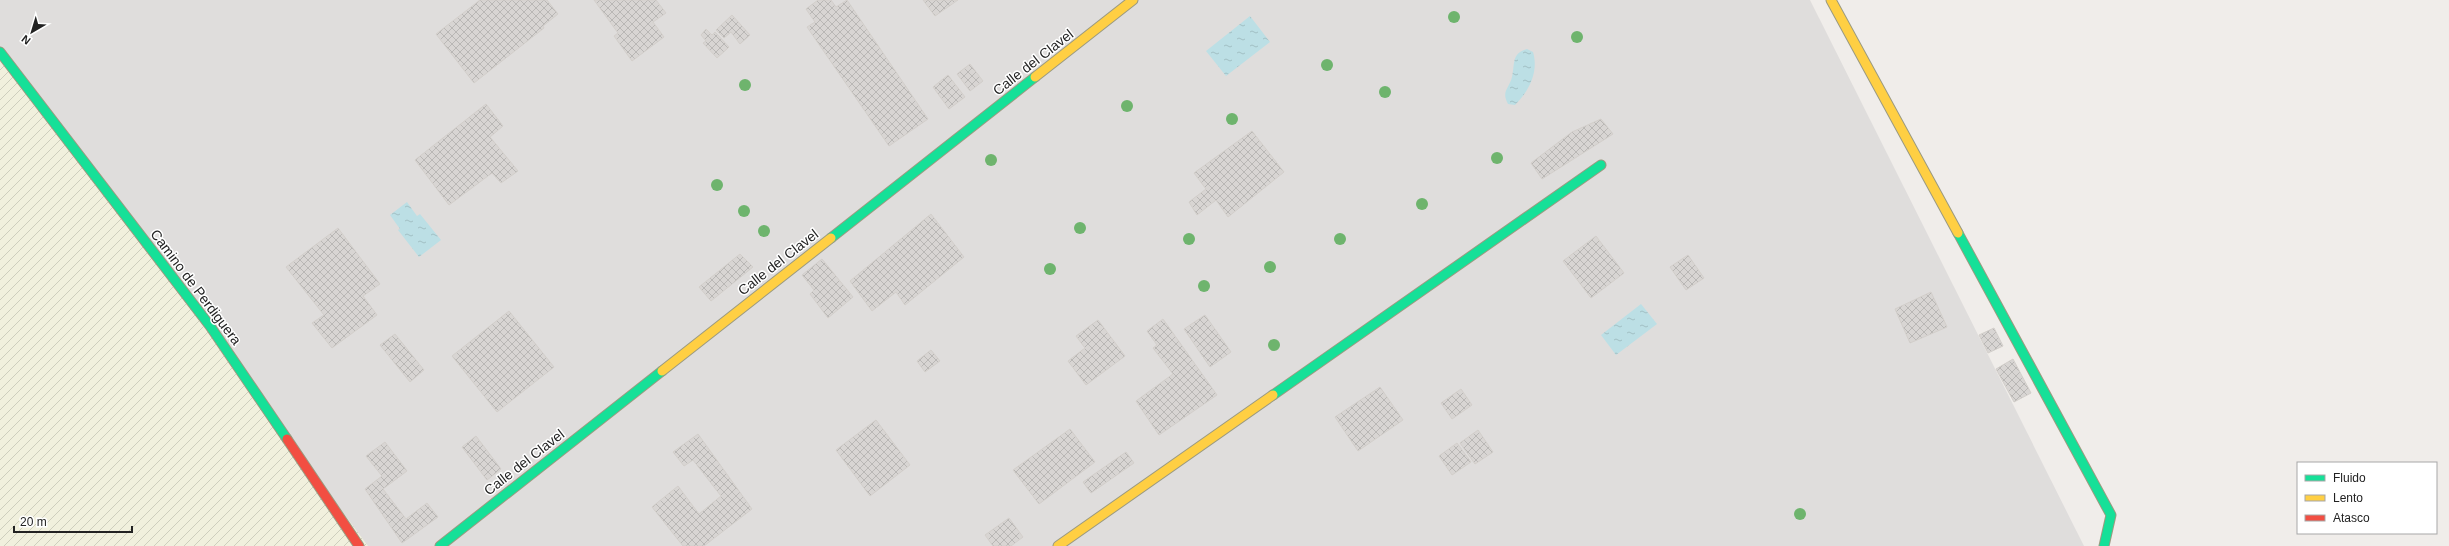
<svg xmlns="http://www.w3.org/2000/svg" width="2449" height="546" font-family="Helvetica,sans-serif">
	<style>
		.residential { fill: #dfdddc }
		.farmland { fill: url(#farmland-furrows) }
		.water { fill: url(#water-ripples) }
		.building { fill: url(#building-cross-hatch); stroke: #d3cfcb }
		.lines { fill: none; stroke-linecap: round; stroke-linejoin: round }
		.fast-casing { stroke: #9b9a80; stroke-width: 11 }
		.slow-casing { stroke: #9b9a80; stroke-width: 11 }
		.jam-casing { stroke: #9b9a80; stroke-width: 11 }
		.fast { stroke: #16e098; stroke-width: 9 }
		.slow { stroke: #ffcf43; stroke-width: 9 }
		.jam { stroke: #f24e42; stroke-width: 9 }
		.tree { fill: #6eb46d }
		.labels { text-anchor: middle; stroke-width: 3; stroke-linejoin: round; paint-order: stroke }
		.street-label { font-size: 14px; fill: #222; stroke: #fff }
	</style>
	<defs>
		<pattern id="farmland-furrows" width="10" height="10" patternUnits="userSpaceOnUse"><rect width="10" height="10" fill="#f1f0dd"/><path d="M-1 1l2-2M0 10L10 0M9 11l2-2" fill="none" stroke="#cecebd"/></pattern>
		<pattern id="water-ripples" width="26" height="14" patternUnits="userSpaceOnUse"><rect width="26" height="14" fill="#bcdfe5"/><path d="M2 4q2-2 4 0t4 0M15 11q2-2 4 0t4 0" fill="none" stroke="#a1bfc4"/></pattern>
		<pattern id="building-cross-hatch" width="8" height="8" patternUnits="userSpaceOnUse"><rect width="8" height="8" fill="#d8d5d3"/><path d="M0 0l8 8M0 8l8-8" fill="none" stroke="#b9b7b5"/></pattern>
	</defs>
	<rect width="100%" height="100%" fill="#f0edea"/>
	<path class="residential" d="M0 0H1810L2084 546H359L0 58Z"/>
	<path class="farmland" d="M0 55 368 546H0Z"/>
	<path class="water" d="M1250 16 1270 42 1226 76 1206 51Z
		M1527 49 1533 52C1539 72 1529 91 1515 105L1508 104C1501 91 1509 89 1512 77 1515 65 1511 53 1527 49Z
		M407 202 417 216 420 214 441 240 419 257 398 230 400 229 390 215Z
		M1641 304 1657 324 1616 355 1601 335Z"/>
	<path class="building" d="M480 0H547L558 14 543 26 544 28 474 83 436 34Z
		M594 0H656L666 13 653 22 664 37 632 61 614 36 618 33Z
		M818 0H831L836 7 847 0 928 119 889 146 807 27 815 22 806 9Z
		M923 0H958L935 16Z
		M732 15 750 35 740 44 731 32 724 38 716 30Z
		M706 29 712 35 715 32 729 47 717 58 703 43 706 41 701 35Z
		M970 64 983 81 970 91 957 74Z
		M948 75 965 97 949 109 933 87Z
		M486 104 503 126 490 137 518 171 501 183 492 173 449 205 415 160Z
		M1601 119 1613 134 1542 179 1531 163 1572 132Z
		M1252 131 1284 172 1228 217 1216 200 1197 215 1189 202 1206 189 1194 173Z
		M931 214 964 257 905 305 896 292 872 311 850 281Z
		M338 228 380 284 363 296 377 315 332 348 312 323 324 315 286 267Z
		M1596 236 1624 273 1591 298 1563 261Z
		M740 254 753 267 711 301 699 287Z
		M1688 255 1704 278 1686 290 1670 267Z
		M822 259 853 297 828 318 810 294 814 290 802 275Z
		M1931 292 1947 327 1910 343 1895 309Z
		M509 311 554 367 497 412 452 356Z
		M1205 315 1231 352 1210 367 1184 329Z
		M1163 319 1217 395 1159 435 1136 401 1173 374 1153 348 1157 345 1147 331Z
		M1098 320 1125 356 1086 385 1068 361 1085 348 1076 336Z
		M1994 328 2003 346 1988 353 1979 335Z
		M395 334 424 370 410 382 380 345Z
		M931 350 940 361 925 372 917 361Z
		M2013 359 2031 393 2014 402 1996 369Z
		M1380 387 1403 420 1358 451 1335 417Z
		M1461 389 1472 405 1452 419 1441 403Z
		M876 420 910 465 870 496 836 450Z
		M1070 429 1095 462 1039 504 1013 470Z
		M1478 430 1493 452 1475 464 1460 443Z
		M698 434 752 509 704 546H683L652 507 678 486 699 514 721 496 693 460 684 466 673 452Z
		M476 436 501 469 487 480 462 447Z
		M385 442 407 471 383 489 406 519 427 503 438 517 402 543 365 489 382 476 366 456Z
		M1457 443 1471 462 1452 475 1439 456Z
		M1126 452 1134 463 1091 493 1083 482Z
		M1009 518 1023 537 1011 546H993L985 535Z"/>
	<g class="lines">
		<defs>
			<path id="fast" d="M0 52 210 326 287 439
				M1958 233 2111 515 2104 546
				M831 238 1035 77
				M1273 395 1601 165
				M440 546 662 371"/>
			<path id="slow" d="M1831 0 1958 233
				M1035 77 1133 0
				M662 371 831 238
				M1058 546 1273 395"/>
			<path id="jam" d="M287 439 359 546"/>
		</defs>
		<use href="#fast" class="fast-casing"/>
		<use href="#slow" class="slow-casing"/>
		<use href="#jam" class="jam-casing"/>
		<use href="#fast" class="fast"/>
		<use href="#slow" class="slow"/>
		<use href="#jam" class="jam"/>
	</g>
	<g class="tree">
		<circle cx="1454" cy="17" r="6"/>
		<circle cx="1577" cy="37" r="6"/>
		<circle cx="1327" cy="65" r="6"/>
		<circle cx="745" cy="85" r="6"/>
		<circle cx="1385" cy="92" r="6"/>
		<circle cx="1127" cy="106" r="6"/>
		<circle cx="1232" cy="119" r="6"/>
		<circle cx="1497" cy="158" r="6"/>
		<circle cx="991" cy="160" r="6"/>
		<circle cx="717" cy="185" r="6"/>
		<circle cx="1422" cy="204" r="6"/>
		<circle cx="744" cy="211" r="6"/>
		<circle cx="1080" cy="228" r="6"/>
		<circle cx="764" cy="231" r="6"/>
		<circle cx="1189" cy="239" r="6"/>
		<circle cx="1340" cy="239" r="6"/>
		<circle cx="1270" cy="267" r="6"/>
		<circle cx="1050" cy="269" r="6"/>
		<circle cx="1204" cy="286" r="6"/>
		<circle cx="1274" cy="345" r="6"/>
		<circle cx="1800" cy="514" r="6"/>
	</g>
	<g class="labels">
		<g class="street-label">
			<text transform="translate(1033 62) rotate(-38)" y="5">Calle del Clavel</text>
			<text transform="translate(778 262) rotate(-38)" y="5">Calle del Clavel</text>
			<text transform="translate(196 287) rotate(53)" y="5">Camino de Perdiguera</text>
			<text transform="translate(524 462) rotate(-38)" y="5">Calle del Clavel</text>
		</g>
	</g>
	<rect x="2297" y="462" width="140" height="72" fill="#ffffff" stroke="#a7a7a7"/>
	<rect x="2305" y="475" width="20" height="6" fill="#16e098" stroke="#a7a7a7"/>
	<text x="2333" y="482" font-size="12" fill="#222222">Fluido</text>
	<rect x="2305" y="495" width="20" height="6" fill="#ffcf43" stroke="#a7a7a7"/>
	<text x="2333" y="502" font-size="12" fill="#222222">Lento</text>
	<rect x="2305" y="515" width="20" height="6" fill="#f24e42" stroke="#a7a7a7"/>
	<text x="2333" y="522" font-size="12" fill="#222222">Atasco</text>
	<g transform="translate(32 32) rotate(218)" stroke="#ffffff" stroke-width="3" paint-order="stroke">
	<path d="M0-3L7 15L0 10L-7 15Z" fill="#222222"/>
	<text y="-6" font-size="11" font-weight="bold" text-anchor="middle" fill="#222222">N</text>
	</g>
	<path d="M14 526v6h118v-6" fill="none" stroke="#222222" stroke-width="2"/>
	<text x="20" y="526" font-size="12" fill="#222222" stroke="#ffffff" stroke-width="3" paint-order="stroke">20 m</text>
</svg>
